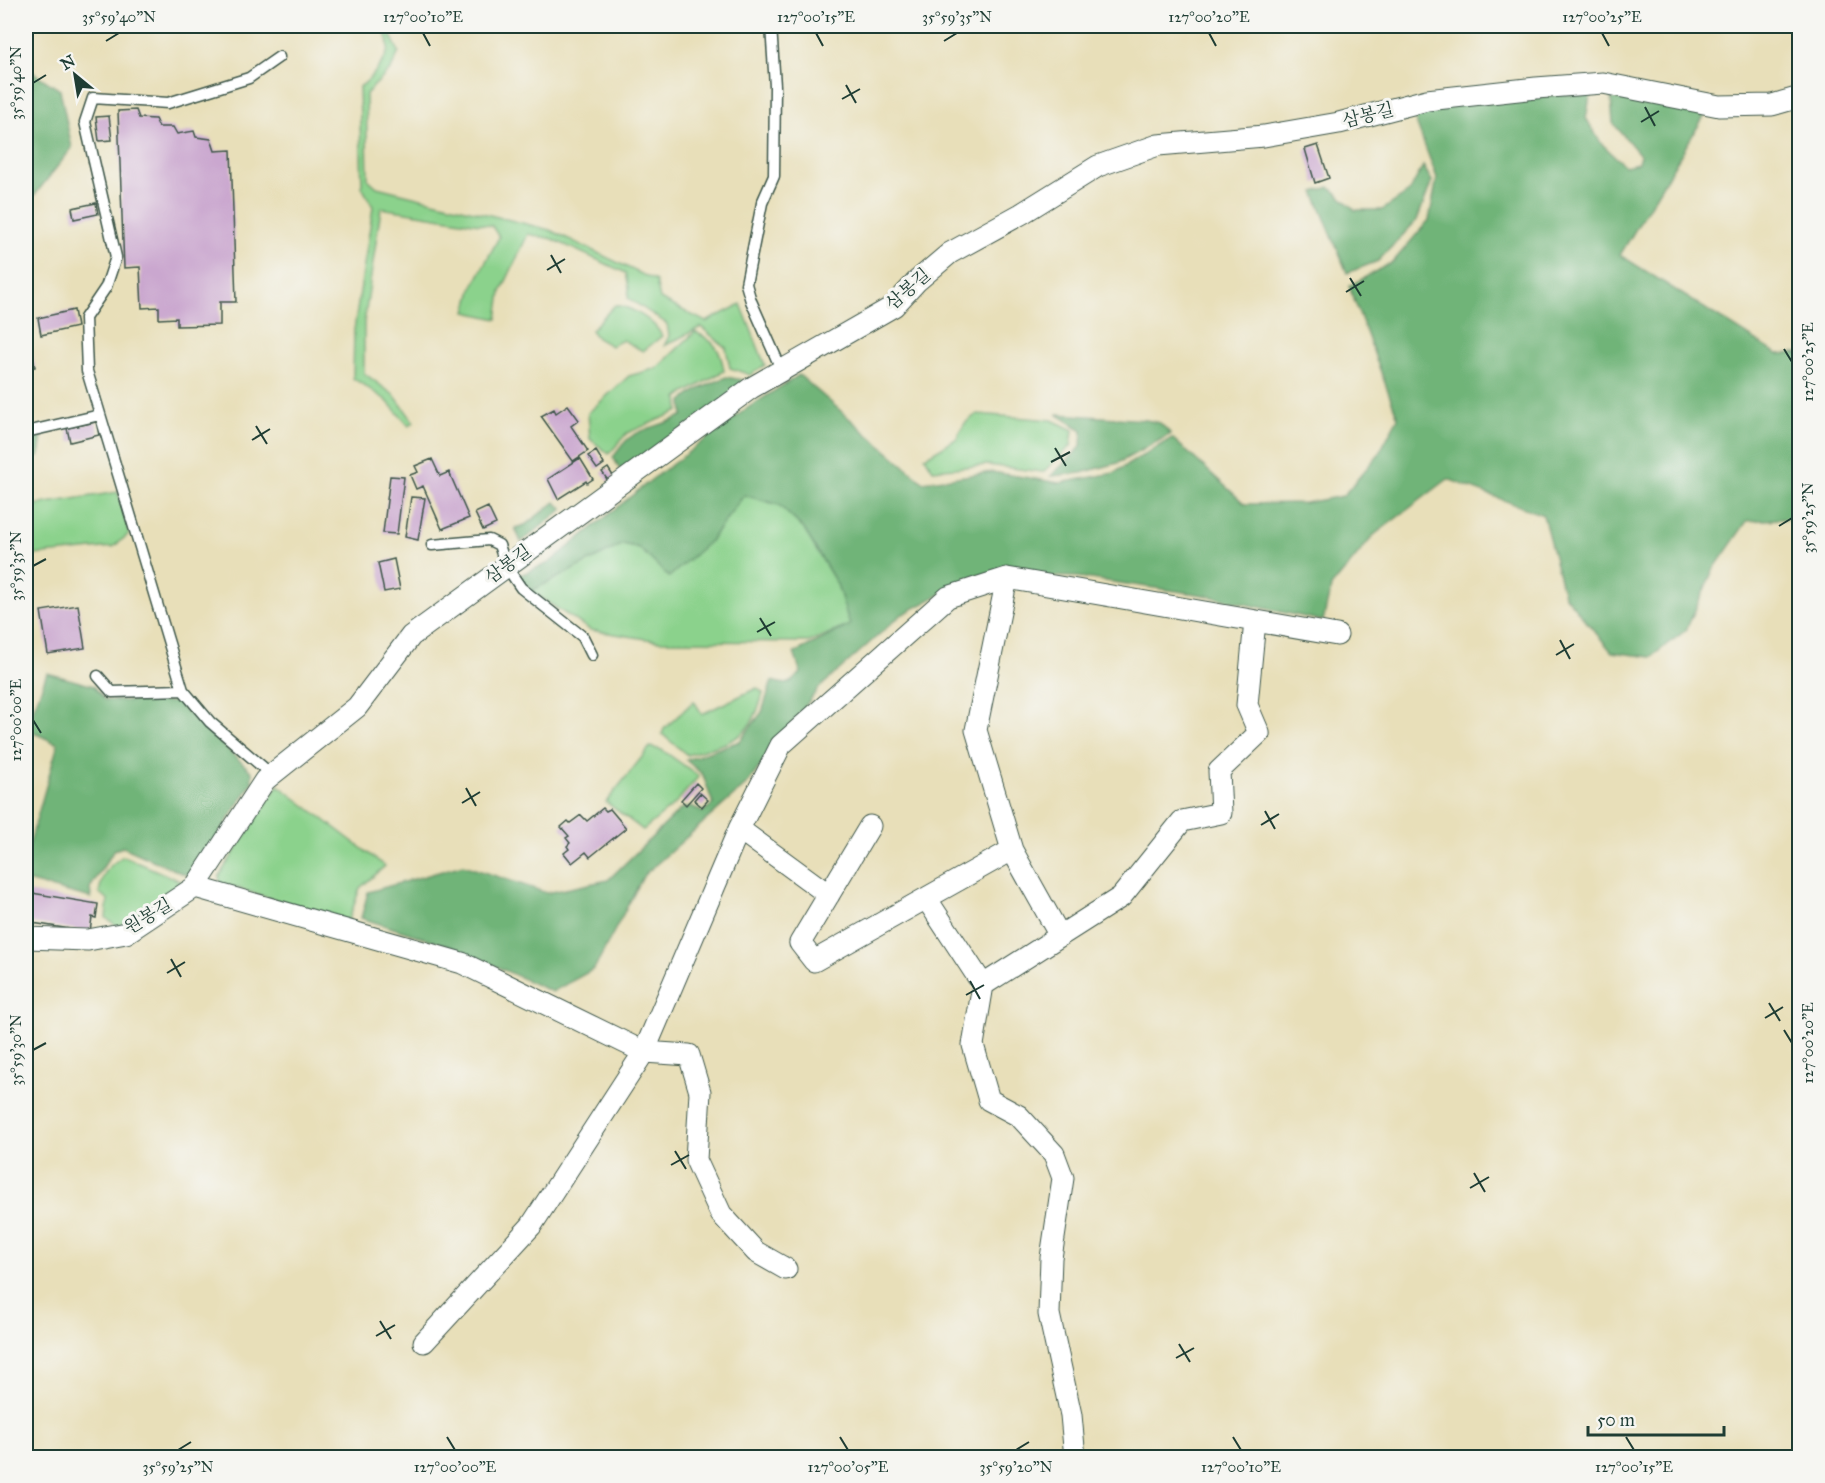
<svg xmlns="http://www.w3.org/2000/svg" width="1825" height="1483" font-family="'IM FELL Great Primer','Noto Serif KR',serif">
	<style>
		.green { fill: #8bd28c; stroke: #558860; stroke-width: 1.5 }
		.forest { fill: #70b478; stroke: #487856; stroke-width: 1.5 }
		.building { fill: #caa7cf }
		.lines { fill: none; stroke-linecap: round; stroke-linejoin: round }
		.service-casing { stroke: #3d5548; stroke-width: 13 }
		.minor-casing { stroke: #3d5548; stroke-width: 23 }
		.service { stroke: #fff; stroke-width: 10 }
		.minor { stroke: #fff; stroke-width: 21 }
		.ticks { fill: none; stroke: #1f3d34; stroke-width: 2 }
		.labels { text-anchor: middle; stroke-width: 6; stroke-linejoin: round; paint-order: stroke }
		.street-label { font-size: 18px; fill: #1f3d34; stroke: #f6f6f2 }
		.neatline { fill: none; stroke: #1f3d34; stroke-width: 2 }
		.ticks-label { font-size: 15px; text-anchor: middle; fill: #1f3d34 }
	</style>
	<rect width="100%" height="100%" fill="#f6f6f2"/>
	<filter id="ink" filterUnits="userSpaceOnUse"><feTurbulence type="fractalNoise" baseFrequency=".0167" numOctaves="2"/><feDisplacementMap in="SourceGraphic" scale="12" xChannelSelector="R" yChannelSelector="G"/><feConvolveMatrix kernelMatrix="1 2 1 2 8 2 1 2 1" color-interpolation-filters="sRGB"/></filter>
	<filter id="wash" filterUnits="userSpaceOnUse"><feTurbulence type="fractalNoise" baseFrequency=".008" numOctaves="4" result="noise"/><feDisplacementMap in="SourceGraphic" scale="24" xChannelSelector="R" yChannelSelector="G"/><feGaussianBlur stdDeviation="1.35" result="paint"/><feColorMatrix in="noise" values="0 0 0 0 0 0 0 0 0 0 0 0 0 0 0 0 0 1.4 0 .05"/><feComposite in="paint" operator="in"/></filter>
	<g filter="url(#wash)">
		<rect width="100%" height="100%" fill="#e8dfb9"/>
		<!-- green -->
		<path class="green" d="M381 26H386L399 52 391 69 366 94 368 179 377 187 550 230 656 281 660 299 706 322 741 304 765 365 750 375 730 368 726 348 701 327 664 346 669 336 667 324 628 298 629 288 626 273 552 239 528 234 501 292 497 319 466 312 473 286 499 237 492 226 381 208 364 324V373L395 396 414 422 409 426 386 400 353 378 354 330 373 207 362 187 359 87C368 83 383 63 387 53 390 45 386 33 381 26Z
			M615 305C632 307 655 321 662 336L643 351 623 340 611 346 597 338 591 330Z
			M695 332C715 341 721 350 724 371L678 397 679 411 627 433 609 454 590 439 588 413 629 376 657 368Z
			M977 414 1052 420 1073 430 1071 446 1043 472 987 465 933 470 925 457 956 439 965 423Z
			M118 492 129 534 113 547 34 555 29 530 34 505Z
			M744 495 779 505 804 529 837 584 850 625 809 642 659 641 590 630 531 591 623 544 639 548 710 541Z
			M757 688 763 693C751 742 729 742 687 755L662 734 664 729 694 701 702 714Z
			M650 747 662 750 699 776 675 804 643 830 606 802Z
			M278 785 385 866 360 888 348 922 220 883 219 876Z
			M123 856 185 883 118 927 106 918 108 899 99 893C103 872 106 868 123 856Z"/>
		<!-- forest -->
		<path class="forest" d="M26 68 60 90 72 148 26 206Z
			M1564 94 1590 96 1586 119 1601 143 1625 166 1638 163 1640 155 1613 123 1611 98 1649 102 1706 113 1620 255 1777 354 1799 353V518L1747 521 1713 570 1686 630 1651 657 1612 652 1564 595 1543 515 1448 479 1374 535 1331 587 1323 621 1204 595 1077 577 977 575 901 615 818 689 747 784 644 875 594 969 552 992 456 948 361 918 368 892 463 865 547 893 608 880 681 809 692 806 702 812 713 804 703 775 686 760 740 741 762 712 772 681C788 686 789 685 801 673L794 653 850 625 837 584 804 529 779 505 744 495 710 541 669 577 639 548 623 544 531 591 517 576 549 563 651 480 749 407 799 375 923 482 992 472 1060 483 1114 473 1172 438 1245 504 1305 503 1343 496 1378 455 1398 418 1349 286 1393 262 1429 220 1437 178 1411 109Z
			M1423 166 1432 181 1417 220 1378 261 1347 273 1314 192 1330 187 1355 210H1382L1409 192Z
			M726 377 743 380 741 387 622 473 613 457C618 451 623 443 629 438 644 426 666 426 683 415L682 401 697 390Z
			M1057 414 1146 420 1160 423 1171 434 1118 463 1081 473 1051 476 1081 447 1082 430Z
			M42 437 39 457 26 458V440Z
			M555 502 563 509 521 542 515 528 525 525Z
			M47 673 94 686 105 700 176 702 252 772V783L191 877 123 847 114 850 90 888 91 898 26 881V856L58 744 26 729Z"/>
		<g id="blocks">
			<!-- building -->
			<path class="building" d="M319 26H338L337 30Z
				M136 110 139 118 155 119 159 127H173L177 134 194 131 196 137 211 139 215 151 231 150 236 302H220V325L177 326V318L159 319V307L142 308 140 267 124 268 118 111Z
				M109 116 112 140 99 141 96 117Z
				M1318 145 1329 178 1315 183 1305 149Z
				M96 203 98 214 74 219 72 208Z
				M26 225 34 232 26 242Z
				M74 310 77 327 41 335 38 318Z
				M26 329 35 367 26 369Z
				M568 405 579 420 571 426 588 451 573 461 541 416 554 409 556 413Z
				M96 422 99 435 70 442 67 428Z
				M596 451 604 464 597 469 588 456Z
				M580 458 593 479 587 483 586 481 558 499 548 479Z
				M432 459 440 476 449 472 469 518 442 529 423 486 416 489 410 475 418 472 415 466Z
				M608 468 615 479 609 482 602 472Z
				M390 476 404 477 397 534 383 533Z
				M411 497 425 498 418 540 405 537Z
				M488 507 496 524 483 530 475 513Z
				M394 559 400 589 384 592 378 563Z
				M78 605 85 648 48 654 41 611Z
				M696 783 701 788 686 805 681 800Z
				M700 793 708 800 702 807 694 800Z
				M603 808 606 811 610 809 626 828 590 857 586 852 572 863 564 853 569 849 567 846 570 843 566 838 569 836 561 827 568 821 570 823 581 815 587 821Z
				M26 892 98 904 96 918 92 917 90 932 26 922Z"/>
		</g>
	</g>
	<g filter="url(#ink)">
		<use href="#blocks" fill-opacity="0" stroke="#3d5548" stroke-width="1.5"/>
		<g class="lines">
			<defs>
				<path id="service" d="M771 26 775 86 774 176 762 203 746 284 751 301 782 371
					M26 432 100 415
					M432 545 489 540 499 545 506 566 521 588 583 637 592 655
					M98 676 112 692 183 690
					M272 775 210 722 183 690 87 371 85 318 106 287 116 257 85 122 93 98 168 103 249 78 279 57"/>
				<path id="minor" d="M1007 578 976 730 1012 850 1060 936
					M870 826 800 943 814 961 1012 850
					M739 829 829 895
					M195 887 462 963 644 1052 689 1055 700 1092 696 1160 721 1214 756 1252 786 1269
					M926 898 983 985
					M26 938 88 940 126 933 195 887 265 780 357 707 411 636 751 388 894 306 917 281 950 253 1021 214 1098 166 1158 145 1264 136 1339 123 1427 100 1536 88 1603 83 1719 106 1772 105 1800 97
					M424 1342 531 1226 644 1052 739 829 781 745 948 597 1007 578 1337 635
					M1075 1458 1071 1415 1049 1314 1051 1258 1063 1178 1054 1154 1019 1116 989 1100 973 1045 983 985 1121 897 1182 821 1221 813 1219 771 1259 733 1247 705 1255 621"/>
			</defs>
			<!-- service casing -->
			<use href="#service" class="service-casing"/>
			<!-- minor casing -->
			<use href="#minor" class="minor-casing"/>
			<!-- service -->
			<use href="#service" class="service"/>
			<!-- minor -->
			<use href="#minor" class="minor"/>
		</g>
	</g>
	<!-- ticks -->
	<path class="ticks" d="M423 33 430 46M816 33 823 46M1209 33 1216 46M1602 33 1609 46M106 41 119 33M944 41 957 33M33 83 46 75M846 85 856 103M842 99 860 89M1645 107 1655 126M1641 122 1659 111M551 255 561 273M547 270 565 259M1350 278 1361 296M1346 292 1364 281M1784 349 1792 362M256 426 267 444M252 440 270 429M1055 448 1066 466M1051 462 1070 452M1779 526 1792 518M33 566 46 559M760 618 771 636M757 632 775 622M1560 640 1570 659M1556 655 1574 644M33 720 41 733M466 788 476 806M462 803 480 792M1265 811 1275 829M1261 825 1279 814M171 959 181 977M167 973 185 962M970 981 980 999M966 995 984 985M1769 1003 1780 1021M1765 1018 1783 1007M1784 1030 1792 1043M33 1050 46 1043M675 1151 686 1169M671 1165 689 1155M1474 1173 1485 1192M1470 1188 1489 1177M380 1321 391 1339M376 1336 395 1325M1179 1344 1190 1362M1176 1358 1194 1348M447 1437 455 1450M840 1437 848 1450M1233 1437 1241 1450M1626 1437 1634 1450M178 1450 191 1442M1016 1450 1029 1442"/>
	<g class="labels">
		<!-- street labels -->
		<g class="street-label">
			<text transform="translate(1368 115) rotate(-14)" y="6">삼봉길</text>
			<text transform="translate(908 289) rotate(-41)" y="6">삼봉길</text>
			<text transform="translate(508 564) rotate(-36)" y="6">삼봉길</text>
			<text transform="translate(148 916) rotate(-31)" y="6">원봉길</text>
		</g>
	</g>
	<!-- margin -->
	<rect width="1825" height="1483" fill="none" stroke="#f6f6f2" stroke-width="66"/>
	<!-- north arrow -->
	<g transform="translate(75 75) rotate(330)" stroke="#f6f6f2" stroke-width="4.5" paint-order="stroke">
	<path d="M0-4.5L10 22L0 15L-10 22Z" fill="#1f3d34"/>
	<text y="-9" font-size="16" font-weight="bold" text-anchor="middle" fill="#1f3d34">N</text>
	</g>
	<!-- scale -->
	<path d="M1588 1426v9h136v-9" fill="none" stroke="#1f3d34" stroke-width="3"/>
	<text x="1597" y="1426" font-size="18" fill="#1f3d34" stroke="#f6f6f2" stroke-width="4.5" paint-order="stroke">50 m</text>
	<rect x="33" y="33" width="1759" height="1417" class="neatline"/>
	<g class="ticks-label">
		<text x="119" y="22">35°59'40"N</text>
		<text x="423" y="22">127°00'10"E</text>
		<text x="816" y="22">127°00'15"E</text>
		<text x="957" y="22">35°59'35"N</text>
		<text x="1209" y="22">127°00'20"E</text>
		<text x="1602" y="22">127°00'25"E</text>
		<text transform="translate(16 83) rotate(-90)" y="5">35°59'40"N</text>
		<text transform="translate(1808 362) rotate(-90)" y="5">127°00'25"E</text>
		<text transform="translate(1808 518) rotate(-90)" y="5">35°59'25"N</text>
		<text transform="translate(16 566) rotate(-90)" y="5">35°59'35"N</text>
		<text transform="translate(16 720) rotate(-90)" y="5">127°00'00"E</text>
		<text transform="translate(1808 1043) rotate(-90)" y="5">127°00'20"E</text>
		<text transform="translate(16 1050) rotate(-90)" y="5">35°59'30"N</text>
		<text x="178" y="1472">35°59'25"N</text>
		<text x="455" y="1472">127°00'00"E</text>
		<text x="848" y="1472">127°00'05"E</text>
		<text x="1016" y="1472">35°59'20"N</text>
		<text x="1241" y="1472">127°00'10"E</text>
		<text x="1634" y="1472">127°00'15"E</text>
	</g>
</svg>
